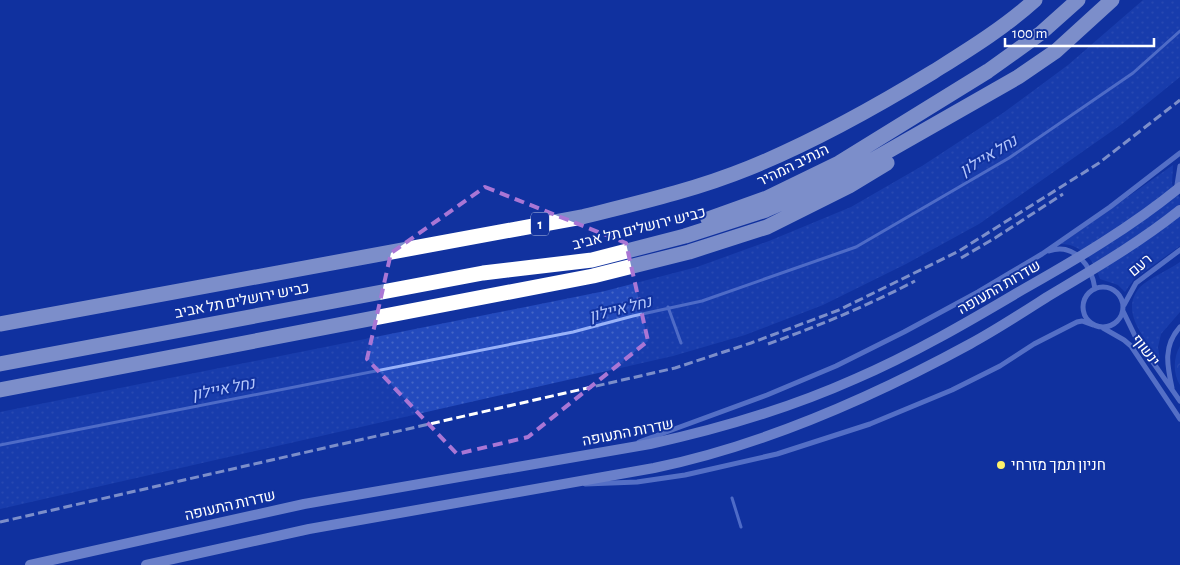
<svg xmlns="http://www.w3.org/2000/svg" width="1180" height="565" font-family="'Alegreya Sans',Heebo,sans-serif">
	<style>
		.grass { fill: url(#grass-dots) }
		.forest { fill: url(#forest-crowns) }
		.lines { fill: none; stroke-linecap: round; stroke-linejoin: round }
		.stream { stroke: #99b2f8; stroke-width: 3 }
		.minor { stroke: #a7bbf5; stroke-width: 5 }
		.secondary { stroke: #d8e1fe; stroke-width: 10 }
		.motorway { stroke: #fff; stroke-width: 15 }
		.rail { stroke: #fff; stroke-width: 3; stroke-dasharray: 9 4; stroke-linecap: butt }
		.marked { fill: none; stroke: #a976d5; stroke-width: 4; stroke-dasharray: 10 6; stroke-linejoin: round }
		.poi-dot { fill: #fff26b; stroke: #11329f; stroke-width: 2 }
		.labels { text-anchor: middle; stroke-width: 4; stroke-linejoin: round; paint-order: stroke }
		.shield { fill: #11329f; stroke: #b8c2e2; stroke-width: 1 }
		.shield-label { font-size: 14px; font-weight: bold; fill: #fff }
		.street-label { font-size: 15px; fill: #fff; stroke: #11329f }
		.poi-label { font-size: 15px; fill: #fff; stroke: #11329f; text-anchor: start }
		.water-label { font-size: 16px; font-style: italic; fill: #b4c6fb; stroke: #11329f }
	</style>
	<defs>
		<pattern id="grass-dots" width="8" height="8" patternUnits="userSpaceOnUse" patternTransform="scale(1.25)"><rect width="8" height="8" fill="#234abd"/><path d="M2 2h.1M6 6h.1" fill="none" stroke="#4465c7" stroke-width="1.8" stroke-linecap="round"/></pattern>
		<pattern id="forest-crowns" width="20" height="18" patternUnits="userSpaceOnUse" patternTransform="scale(1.25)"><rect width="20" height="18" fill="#234abd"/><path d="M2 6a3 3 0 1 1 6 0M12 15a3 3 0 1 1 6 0" fill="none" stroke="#4465c7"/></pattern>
	</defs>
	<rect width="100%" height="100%" fill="#11329f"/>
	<!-- grass -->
	<path class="grass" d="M1143 0H1180V77L1122 124 979 224 906 264 823 305 745 335 673 356 0 509V412L605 291 697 267 769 241 851 207 922 166 1003 113 1068 65Z
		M1173 165 1172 184 1180 198V246L1134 279 1125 292 1118 285 1100 279C1094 260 1081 244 1061 244Z
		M1180 262V312L1161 334 1158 347 1160 360C1147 341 1118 312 1140 287 1149 278 1169 270 1180 262Z"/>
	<!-- forest -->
	<path class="forest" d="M1180 346V385C1173 374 1173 358 1180 346Z"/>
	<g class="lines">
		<!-- stream -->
		<path class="stream" d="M668 307 681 343
			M0 445 573 332 633 316 702 301 856 247 1009 158 1133 73 1180 31
			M732 498 741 527"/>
		<!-- minor -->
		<path class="minor" d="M1179 188 1177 185 1180 166
			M1049 251C1074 242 1092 266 1095 289
			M1083 307a20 20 0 1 1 40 0a20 20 0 1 1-40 0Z
			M1124 305 1136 283 1180 250
			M1123 311 1136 338 1180 401
			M1103 328 1124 340 1131 346 1180 419
			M1172 388C1167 365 1163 346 1180 327
			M639 442 767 395 836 366 904 332 978 292 1042 254 1110 207 1180 153
			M585 484 637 482 685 475 777 454 870 424 952 390 1000 366 1034 344 1077 322 1082 321 1093 325"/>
		<!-- secondary -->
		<path class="secondary" d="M30 565 304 504 650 444C719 429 790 408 855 379 913 354 968 322 1022 290 1077 259 1131 227 1180 187
			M146 565 309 529 654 468C765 445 871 398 970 344 996 330 1022 313 1047 297 1092 270 1139 243 1180 210"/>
		<!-- motorway -->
		<path class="motorway" d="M708 219 767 198 839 163 988 71 1041 33 1078 0
			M0 324 582 217C638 203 695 190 749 168 813 142 874 108 933 72 968 50 1004 28 1035 0
			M0 364 483 273 592 260 685 236 766 210 848 174 1018 77 1056 51 1112 0
			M0 390 593 276 689 252 767 227 849 186 887 163"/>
		<!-- rail -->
		<path class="rail" d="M961 258 995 238 1063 194
			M768 344C818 326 867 306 915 281
			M0 522 675 368 751 343 839 310 959 251 1099 163 1180 100"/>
	</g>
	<!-- marked area -->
	<path d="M0 0H1180V565H0ZM485 187 626 243 648 341 528 437 457 454 367 359 391 253Z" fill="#11329f" fill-opacity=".55" fill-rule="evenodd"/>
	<path class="marked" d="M485 187 626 243 648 341 528 437 457 454 367 359 391 253Z"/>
	<!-- markers -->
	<circle class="poi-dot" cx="1001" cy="465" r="5"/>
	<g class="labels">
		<!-- shield labels -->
		<rect class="shield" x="531" y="212.5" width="18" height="23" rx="4"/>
		<g class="shield-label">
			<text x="540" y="229">1</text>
		</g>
		<!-- street labels -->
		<g class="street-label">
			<text transform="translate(793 165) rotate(-26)" y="5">הנתיב המהיר</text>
			<text transform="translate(639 228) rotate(-14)" y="5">כביש ירושלים תל אביב</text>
			<text transform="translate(1140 265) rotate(-40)" y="5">רעם</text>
			<text transform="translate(999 287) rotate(-30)" y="5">שדרות התעופה</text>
			<text transform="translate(242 300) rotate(-11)" y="5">כביש ירושלים תל אביב</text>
			<text transform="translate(1146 350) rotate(52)" y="5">ינשוף</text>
			<text transform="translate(628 432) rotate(-11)" y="5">שדרות התעופה</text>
			<text transform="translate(230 505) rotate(-13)" y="5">שדרות התעופה</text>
		</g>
		<!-- poi labels -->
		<g class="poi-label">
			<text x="1011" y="470">חניון תמך מזרחי</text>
		</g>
		<!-- water labels -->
		<g class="water-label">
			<text transform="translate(988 155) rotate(-31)" y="6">נחל איילון</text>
			<text transform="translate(620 308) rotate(-14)" y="6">נחל איילון</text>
			<text transform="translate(223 388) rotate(-11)" y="6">נחל איילון</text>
		</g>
	</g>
	<!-- scale -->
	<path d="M1005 38v8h149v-8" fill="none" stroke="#ffffff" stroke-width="2.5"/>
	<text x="1012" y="38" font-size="15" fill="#ffffff" stroke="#11329f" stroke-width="4" paint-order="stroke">100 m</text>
</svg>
